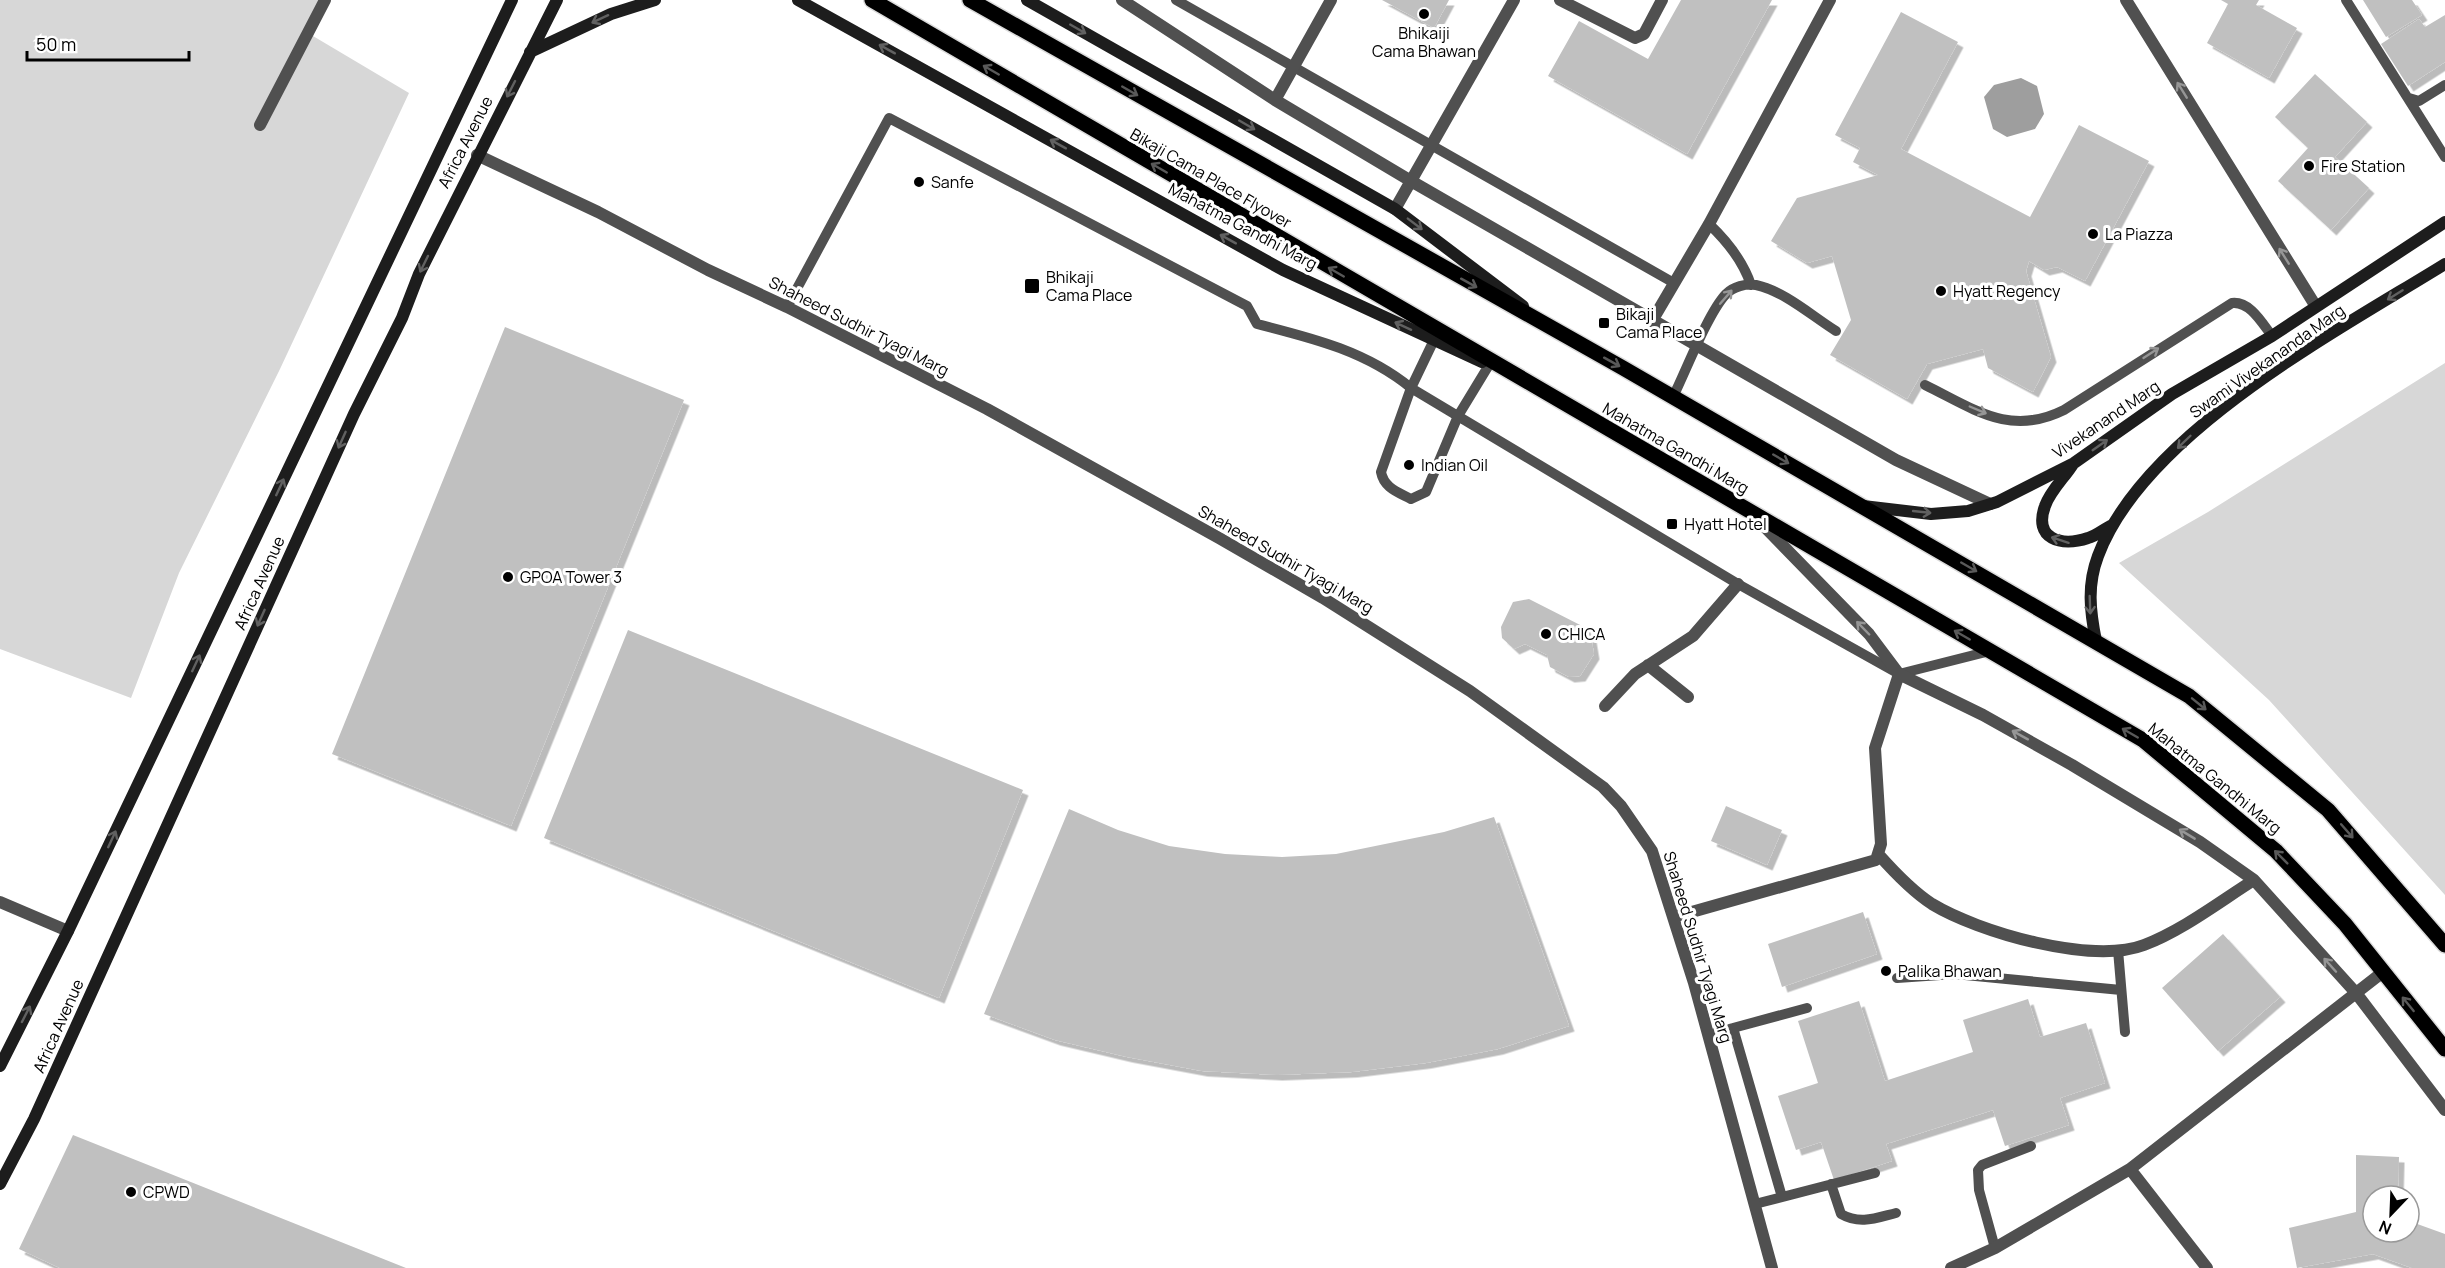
<svg xmlns="http://www.w3.org/2000/svg" width="2445" height="1268" font-family="Manrope,sans-serif">
	<style>
		.green { fill: #d7d7d7 }
		.water { fill: #9e9e9e }
		.building { fill: #c0c0c0; filter: url(#shadow) }
		.lines { fill: none; stroke-linecap: round; stroke-linejoin: round }
		.primary-casing { stroke: #dbdbdb; stroke-width: 18 }
		.lane { stroke: #505050; stroke-width: 10 }
		.street { stroke: #505050; stroke-width: 12 }
		.secondary { stroke: #1d1d1d; stroke-width: 12 }
		.primary { stroke: #000; stroke-width: 15 }
		.oneway { stroke: #616161 }
		.oneway2 { stroke: #595959 }
		.oneway3 { stroke: #969696 }
		.poi-dot { fill: #000; stroke: #fff; stroke-width: 2 }
		.labels { text-anchor: middle; stroke-width: 6; stroke-linejoin: round; paint-order: stroke }
		.poi-label { font-size: 16px; fill: #000; stroke: #fff; text-anchor: start }
		.street-label { font-size: 16px; fill: #000; stroke: #fff }
	</style>
	<defs>
		<filter id="shadow"><feDropShadow dx="5.5" dy="5.5" stdDeviation="0" flood-color="#0004"/></filter>
	</defs>
	<rect width="100%" height="100%" fill="#fff"/>
	<!-- green -->
	<path class="green" d="M0 0H327L313 36 409 93 280 369 179 573 131 698 0 649Z
		M2445 363V895L2269 700 2119 563 2208 512Z"/>
	<!-- water -->
	<path class="water" d="M2021 78 2037 86 2044 114 2035 129 2007 137 1993 129 1984 97 1994 85Z"/>
	<!-- building -->
	<path class="building" d="M1382 0H1449L1434 28Z
		M1681 0H1772L1687 154 1548 76 1579 21 1648 59Z
		M2221 0H2259L2256 5 2297 28 2269 78 2207 43 2228 4Z
		M2363 0H2412L2422 15 2386 37Z
		M1901 12 1958 42 1901 149 2030 217 2079 125 2149 161 2085 281 2057 267 2044 270 2029 261 2026 271 2051 357 2033 392 1988 368 1983 349 1927 364 1907 399 1830 355 1851 320 1832 256 1807 263 1771 241 1797 198 1878 175 1853 162 1860 148 1835 135Z
		M2445 15V62L2408 86 2381 44 2419 19 2425 27Z
		M2315 74 2367 122 2335 157 2369 188 2331 230 2278 181 2308 148 2275 117Z
		M505 327 684 400 511 826 332 754Z
		M1529 599 1590 630 1594 654 1580 676 1569 677 1550 667 1547 655 1525 644 1514 649 1502 638 1501 627 1513 602Z
		M628 630 1023 790 939 998 544 838Z
		M1726 806 1782 830 1767 865 1711 841Z
		M1069 809 1118 830 1169 846 1225 854 1282 857 1336 854 1444 832 1494 817 1569 1026 1498 1049 1426 1063 1352 1072 1277 1075 1202 1071 1127 1057 1055 1040 984 1014Z
		M1863 912 1877 954 1782 987 1768 944Z
		M2223 934 2280 997 2218 1051 2162 988Z
		M2028 999 2040 1037 2086 1023 2105 1083 2060 1098 2069 1125 2005 1146 1993 1110 1886 1144 1892 1161 1834 1180 1821 1142 1796 1150 1778 1096 1818 1083 1798 1021 1859 1001 1885 1081 1973 1052 1963 1020Z
		M73 1135 406 1268H60L19 1249Z
		M2356 1155 2399 1157 2398 1196H2373V1232H2409V1221L2445 1234V1268H2412L2373 1254 2297 1268 2289 1228 2356 1212Z"/>
	<g class="lines">
		<defs>
			<path id="primary" d="M872 0 2143 740 2276 851 2345 924 2445 1049
				M970 0 1623 368 2189 696 2328 810 2445 945"/>
		</defs>
		<!-- primary casing -->
		<use href="#primary" class="primary-casing"/>
		<!-- lane -->
		<path class="lane" d="M1176 0 1674 283
			M2346 0 2445 157
			M2409 98 2419 101 2445 85
			M1709 224C1728 242 1743 261 1751 285
			M787 307 889 118 1247 306 1257 324C1312 338 1366 351 1411 388L1381 472C1384 488 1398 492 1411 499L1426 492 1458 416 1489 365
			M1434 340 1411 388 1738 584 1899 674 1990 651
			M1925 385C1974 409 2010 437 2064 410L2232 303C2250 301 2262 323 2272 336
			M1673 397C1686 371 1708 313 1726 294 1733 287 1746 283 1756 285 1784 291 1812 316 1836 331
			M2118 950 2125 1032
			M1897 978 1955 974 2121 990
			M1708 1035 1733 1028
			M1831 1184 1841 1214C1860 1225 1876 1218 1896 1213
			M1782 1197 1733 1028 1807 1008
			M1755 1204 1875 1173
			M1995 1248 1979 1190 1978 1170 1982 1165 2031 1146"/>
		<!-- street -->
		<path class="street" d="M1122 0 1275 100 1411 181 1896 460 1990 504
			M1560 0 1635 38 1644 34 1662 0
			M2126 0 2315 305
			M1275 100 1331 0
			M260 125 325 0
			M477 155 598 212 708 270 787 307 987 409 1219 538 1323 598 1470 691 1603 787 1621 806 1652 851 1694 983 1772 1268
			M1395 209 1514 0
			M1652 321 1709 224 1830 0
			M1758 520 1869 634 1899 674 1983 715 2072 765 2200 842 2254 880 2356 993 2445 1110
			M1648 665 1688 697
			M1605 706 1635 674 1693 636 1738 584
			M1879 855C1895 873 1912 891 1932 904 1978 932 2092 965 2144 945 2183 930 2219 902 2254 880
			M0 902 68 931
			M1674 917 1876 860 1881 844 1875 748 1899 674
			M2130 1169 2207 1268
			M1951 1268 1995 1248 2130 1169 2383 972"/>
		<!-- secondary -->
		<path class="secondary" d="M798 0 1283 270 1482 362
			M1027 0 1395 209 1523 306
			M530 52 611 14 655 0
			M2073 464C2065 477 2050 491 2045 506 2033 539 2061 547 2088 538 2096 536 2104 529 2112 525
			M1863 506 1931 514 1968 511 1997 502 2074 463 2172 394 2272 336 2445 222
			M2096 641C2090 611 2087 585 2098 556 2144 433 2337 331 2445 264
			M0 1066 68 931 512 0
			M0 1184 34 1119 354 414 402 318 419 274 557 0"/>
		<!-- primary -->
		<use href="#primary" class="primary"/>
	</g>
	<!-- one-way arrows -->
	<defs><path id="oneway-shaft" d="M-6 0H5M1.5-3L5.5 0L1.5 3" fill="none" stroke-width="1.6" stroke-linecap="round" stroke-linejoin="round" transform="scale(1.5)"/></defs>
	<g class="oneway">
		<use href="#oneway-shaft" transform="translate(600 19) rotate(155)"/>
		<use href="#oneway-shaft" transform="translate(1078 29) rotate(30)"/>
		<use href="#oneway-shaft" transform="translate(887 49) rotate(-151)"/>
		<use href="#oneway-shaft" transform="translate(511 89) rotate(117)"/>
		<use href="#oneway-shaft" transform="translate(1247 125) rotate(30)"/>
		<use href="#oneway-shaft" transform="translate(1058 144) rotate(-151)"/>
		<use href="#oneway-shaft" transform="translate(1415 224) rotate(37)"/>
		<use href="#oneway-shaft" transform="translate(1228 239) rotate(-151)"/>
		<use href="#oneway-shaft" transform="translate(424 264) rotate(116)"/>
		<use href="#oneway-shaft" transform="translate(2395 295) rotate(148)"/>
		<use href="#oneway-shaft" transform="translate(1403 326) rotate(-155)"/>
		<use href="#oneway-shaft" transform="translate(342 440) rotate(114)"/>
		<use href="#oneway-shaft" transform="translate(2184 442) rotate(136)"/>
		<use href="#oneway-shaft" transform="translate(2100 445) rotate(-35)"/>
		<use href="#oneway-shaft" transform="translate(280 487) rotate(-65)"/>
		<use href="#oneway-shaft" transform="translate(1922 512) rotate(6)"/>
		<use href="#oneway-shaft" transform="translate(2060 540) rotate(-162)"/>
		<use href="#oneway-shaft" transform="translate(2090 605) rotate(88)"/>
		<use href="#oneway-shaft" transform="translate(261 618) rotate(114)"/>
		<use href="#oneway-shaft" transform="translate(196 663) rotate(-65)"/>
		<use href="#oneway-shaft" transform="translate(112 839) rotate(-65)"/>
		<use href="#oneway-shaft" transform="translate(26 1014) rotate(-63)"/>
	</g>
	<g class="oneway2">
		<use href="#oneway-shaft" transform="translate(991 70) rotate(-150)"/>
		<use href="#oneway-shaft" transform="translate(1130 91) rotate(30)"/>
		<use href="#oneway-shaft" transform="translate(1159 168) rotate(-150)"/>
		<use href="#oneway-shaft" transform="translate(1336 272) rotate(-150)"/>
		<use href="#oneway-shaft" transform="translate(1469 283) rotate(29)"/>
		<use href="#oneway-shaft" transform="translate(1612 362) rotate(29)"/>
		<use href="#oneway-shaft" transform="translate(1781 459) rotate(30)"/>
		<use href="#oneway-shaft" transform="translate(1969 567) rotate(30)"/>
		<use href="#oneway-shaft" transform="translate(1962 635) rotate(-150)"/>
		<use href="#oneway-shaft" transform="translate(2199 704) rotate(39)"/>
		<use href="#oneway-shaft" transform="translate(2130 733) rotate(-150)"/>
		<use href="#oneway-shaft" transform="translate(2347 831) rotate(49)"/>
		<use href="#oneway-shaft" transform="translate(2281 857) rotate(-135)"/>
		<use href="#oneway-shaft" transform="translate(2408 1004) rotate(-129)"/>
	</g>
	<g class="oneway3">
		<use href="#oneway-shaft" transform="translate(2182 90) rotate(-122)"/>
		<use href="#oneway-shaft" transform="translate(2284 256) rotate(-122)"/>
		<use href="#oneway-shaft" transform="translate(1726 297) rotate(-49)"/>
		<use href="#oneway-shaft" transform="translate(2151 353) rotate(-33)"/>
		<use href="#oneway-shaft" transform="translate(1978 410) rotate(23)"/>
		<use href="#oneway-shaft" transform="translate(1863 628) rotate(-134)"/>
		<use href="#oneway-shaft" transform="translate(2020 735) rotate(-151)"/>
		<use href="#oneway-shaft" transform="translate(2187 834) rotate(-149)"/>
		<use href="#oneway-shaft" transform="translate(2330 965) rotate(-132)"/>
	</g>
	<!-- markers -->
	<g class="poi-dot">
		<circle cx="1424" cy="14" r="6"/>
		<circle cx="2309" cy="166" r="6"/>
		<circle cx="919" cy="182" r="6"/>
		<circle cx="2093" cy="234" r="6"/>
		<rect x="1024" y="278" width="16" height="16" rx="3"/>
		<circle cx="1941" cy="291" r="6"/>
		<rect x="1598" y="317" width="12" height="12" rx="3"/>
		<circle cx="1409" cy="465" r="6"/>
		<rect x="1666" y="518" width="12" height="12" rx="3"/>
		<circle cx="508" cy="577" r="6"/>
		<circle cx="1546" cy="634" r="6"/>
		<circle cx="1886" cy="971" r="6"/>
		<circle cx="131" cy="1192" r="6"/>
	</g>
	<g class="labels">
		<!-- poi labels -->
		<g class="poi-label">
			<text x="1424" y="39" text-anchor="middle">Bhikaiji<tspan x="1424" dy="18">Cama Bhawan</tspan></text>
			<text x="2321" y="172">Fire Station</text>
			<text x="931" y="188">Sanfe</text>
			<text x="2105" y="240">La Piazza</text>
			<text x="1046" y="283">Bhikaji<tspan x="1046" dy="18">Cama Place</tspan></text>
			<text x="1953" y="297">Hyatt Regency</text>
			<text x="1616" y="320">Bikaji<tspan x="1616" dy="18">Cama Place</tspan></text>
			<text x="1421" y="471">Indian Oil</text>
			<text x="1684" y="530">Hyatt Hotel</text>
			<text x="520" y="583">GPOA Tower 3</text>
			<text x="1558" y="640">CHICA</text>
			<text x="1898" y="977">Palika Bhawan</text>
			<text x="143" y="1198">CPWD</text>
		</g>
		<!-- street labels -->
		<g class="street-label">
			<text transform="translate(465 142) rotate(-63)" y="6">Africa Avenue</text>
			<text transform="translate(1211 178) rotate(30)" y="6">Bikaji Cama Place Flyover</text>
			<text transform="translate(1243 226) rotate(28)" y="6">Mahatma Gandhi Marg</text>
			<text transform="translate(859 326) rotate(27)" y="6">Shaheed Sudhir Tyagi Marg</text>
			<text transform="translate(2267 361) rotate(-35)" y="6">Swami Vivekananda Marg</text>
			<text transform="translate(2106 419) rotate(-34)" y="6">Vivekanand Marg</text>
			<text transform="translate(1676 448) rotate(30)" y="6">Mahatma Gandhi Marg</text>
			<text transform="translate(1286 559) rotate(30)" y="6">Shaheed Sudhir Tyagi Marg</text>
			<text transform="translate(259 583) rotate(-66)" y="6">Africa Avenue</text>
			<text transform="translate(2215 778) rotate(39)" y="6">Mahatma Gandhi Marg</text>
			<text transform="translate(1698 947) rotate(73)" y="6">Shaheed Sudhir Tyagi Marg</text>
			<text transform="translate(58 1026) rotate(-66)" y="6">Africa Avenue</text>
		</g>
	</g>
	<!-- north arrow -->
	<g transform="translate(2391 1214) rotate(203)"><circle r="28" fill="#ffffff" stroke="#999999" stroke-width="1.5"/>
	<path d="M0-4.5L10 22L0 15L-10 22Z" fill="#000000"/>
	<text y="-9" font-size="16" font-weight="bold" text-anchor="middle" fill="#000000">N</text>
	</g>
	<!-- scale -->
	<path d="M27 51v9h162v-9" fill="none" stroke="#000000" stroke-width="3"/>
	<text x="36" y="51" font-size="18" fill="#000000" stroke="#ffffff" stroke-width="4.5" paint-order="stroke">50 m</text>
</svg>
